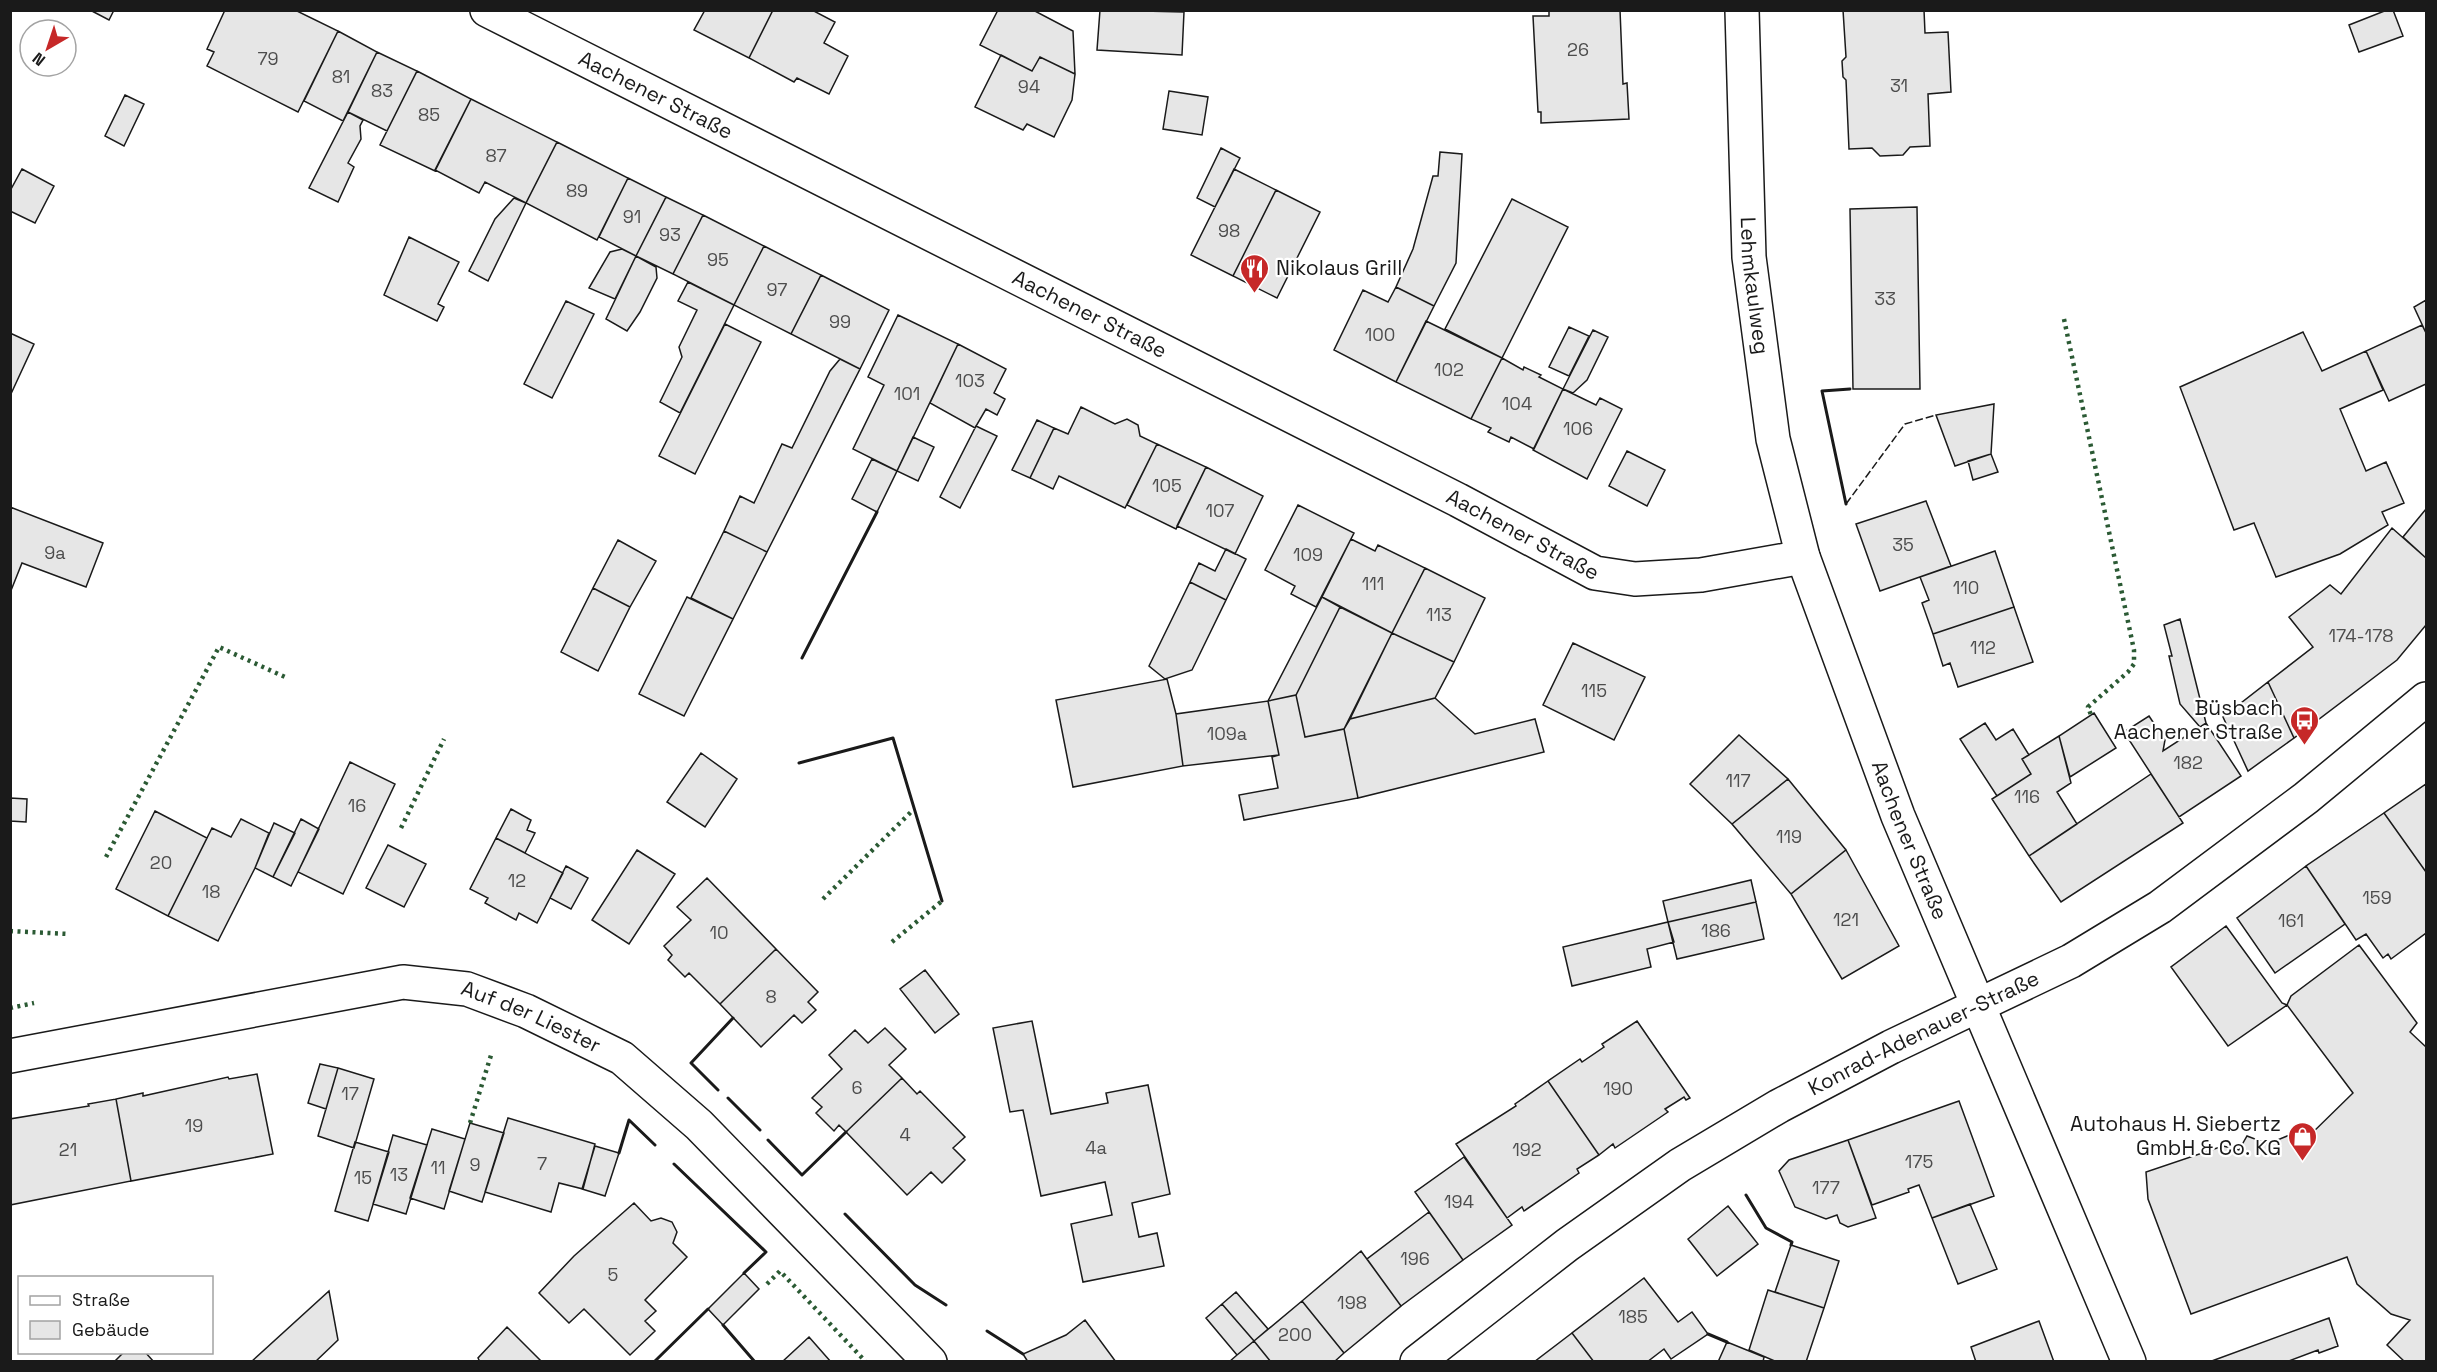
<svg xmlns="http://www.w3.org/2000/svg" width="2437" height="1372" font-family="'Space Grotesk',sans-serif">
	<style>
		.building { fill: #e6e6e6; stroke: #1a1a1a; stroke-width: 1.5 }
		.lines { fill: none; stroke-linecap: round; stroke-linejoin: round }
		.minor-casing { stroke: #1a1a1a; stroke-width: 36 }
		.major-casing { stroke: #1a1a1a; stroke-width: 36 }
		.minor { stroke: #fff; stroke-width: 33 }
		.major { stroke: #fff; stroke-width: 33 }
		.hedge { stroke: #2b5a34; stroke-width: 4.5; stroke-dasharray: 3 4.5; stroke-linecap: butt }
		.fence { stroke: #1a1a1a; stroke-width: 1.5; stroke-dasharray: 8 3; stroke-linecap: butt }
		.wall { stroke: #1a1a1a; stroke-width: 3 }
		.labels { text-anchor: middle; stroke-width: 4.5; stroke-linejoin: round; paint-order: stroke }
		.number-label { font-size: 18px; fill: #4d4d4d }
		.street-label { font-size: 21px; fill: #1a1a1a; stroke: #fff }
		.poi-label { font-size: 21px; fill: #1a1a1a; stroke: #fff; text-anchor: end }
	</style>
	<rect width="100%" height="100%" fill="#fff"/>
	<!-- building -->
	<path class="building" d="M90 10H114L109 20Z
		M225 10H295L338 31 298 112 207 66 214 52 207 49Z
		M705 10H773L749 58 694 30Z
		M773 10H812L835 22 824 43 848 56 829 94 797 78 794 82 749 58Z
		M998 10H1033L1073 31 1075 74 1040 57 1032 71 980 45Z
		M1100 10 1184 12 1182 55 1097 50Z
		M1549 10H1620L1623 84 1627 83 1629 119 1541 123V112H1538L1533 16H1549Z
		M1843 10H1924L1925 33 1948 32 1951 92 1928 94 1930 146 1910 147 1903 155 1880 156 1872 148 1849 149 1846 80 1843 77 1842 61 1846 57Z
		M2387 10H2393L2403 36 2359 52 2349 25Z
		M338 31 377 52 343 121 304 101Z
		M377 52 417 71 387 131 348 112Z
		M1001 55 1032 71 1040 57 1075 74 1072 100 1054 137 1027 124 1023 130 975 107Z
		M417 71 471 99 435 171 380 145Z
		M1169 91 1208 97 1202 135 1163 129Z
		M125 95 144 104 124 146 105 136Z
		M471 99 557 142 526 203 485 182 479 193 435 170Z
		M348 112 363 120 360 126 361 139 348 163 354 167 338 202 309 188Z
		M557 142 628 178 597 240 526 203Z
		M1221 148 1240 158 1215 207 1197 198Z
		M1440 152 1462 154 1456 263 1434 306 1396 287 1413 249 1433 176H1438Z
		M22 169 54 186 35 223 10 211V191Z
		M1234 169 1276 190 1233 276 1191 255Z
		M628 178 666 197 636 256 599 237Z
		M1276 190 1320 212 1277 298 1233 276Z
		M666 197 703 215 673 274 636 256Z
		M514 198 526 203 488 281 469 271 495 219Z
		M1512 199 1568 227 1502 358 1445 329Z
		M1917 207 1920 389H1853L1850 209Z
		M703 215 764 246 734 305 673 274Z
		M409 237 459 262 438 304 444 307 437 321 384 295Z
		M764 246 821 275 791 334 734 305Z
		M622 249 636 256 615 299 589 288 610 252Z
		M636 256 656 267 657 278 640 312 627 331 606 319Z
		M821 275 889 310 860 369 791 334Z
		M688 282 734 305 680 413 660 402 682 357 679 347 697 310 678 301Z
		M1396 287 1434 306 1396 382 1334 350 1363 290 1388 302Z
		M2426 300V333L2414 307Z
		M566 301 594 314 552 398 524 384Z
		M898 315 958 344 897 471 853 449 884 385 868 377Z
		M1426 321 1502 358 1471 419 1396 382Z
		M725 324 761 342 695 474 659 456Z
		M2422 325 2426 333V384L2389 401 2366 351Z
		M1569 327 1589 336 1569 376 1549 367Z
		M1593 330 1608 337 1587 380 1573 393 1563 389Z
		M2303 332 2322 371 2366 351 2383 390 2340 409 2366 471 2386 462 2404 503 2382 512 2388 525 2340 554 2276 577 2254 523 2234 530 2180 387Z
		M10 333 34 344 10 396Z
		M958 344 1006 369 994 393 1005 399 997 415 986 409 975 428 930 403Z
		M1502 358 1523 370 1524 367 1541 375 1539 377 1563 389 1534 449 1511 437 1509 442 1488 432 1491 428 1471 419Z
		M840 359 860 369 767 552 724 531 740 496 754 503 782 444 792 448 830 371Z
		M1563 389 1596 405 1600 398 1622 409 1587 479 1533 450Z
		M1994 404 1991 454 1955 466 1936 415Z
		M1081 407 1115 424 1127 419 1138 425 1140 436 1157 444 1125 508 1059 476 1053 489 1030 478 1054 428 1068 434Z
		M1037 420 1054 428 1030 478 1012 470Z
		M976 426 997 436 960 508 940 497Z
		M913 437 934 447 918 481 897 471Z
		M1157 444 1206 467 1176 529 1127 505Z
		M1627 451 1665 470 1647 506 1609 486Z
		M1991 454 1998 472 1973 480 1968 461Z
		M872 459 897 471 877 512 852 499Z
		M1206 467 1263 496 1235 554 1177 526Z
		M1926 501 1951 566 1880 591 1856 524Z
		M1298 505 1354 533 1316 607 1291 594 1295 586 1265 570Z
		M10 507 103 543 86 587 22 563 10 593Z
		M2426 509V558L2403 537Z
		M2392 528 2426 558V625L2397 660 2294 738 2268 682 2313 647 2289 617 2330 585 2341 594Z
		M724 531 767 552 733 619 691 598Z
		M1351 539 1375 551 1378 545 1425 568 1392 633 1322 597Z
		M618 540 656 561 630 607 593 588Z
		M1226 549 1246 559 1226 600 1190 582 1199 563 1215 571Z
		M1995 551 2014 607 1933 634 1922 603 1929 600 1920 577Z
		M1425 568 1485 598 1454 662 1392 633Z
		M1190 582 1226 600 1192 670 1165 679 1149 666Z
		M593 588 630 607 598 671 561 652Z
		M687 597 733 619 684 716 639 694Z
		M1322 597 1340 607 1296 695 1268 701Z
		M1340 607 1392 633 1344 729 1305 737 1296 695Z
		M2014 607 2033 662 1958 687 1950 663 1943 666 1933 634Z
		M2180 619 2206 723 2200 727 2180 704 2169 656H2172L2164 625Z
		M1392 633 1454 662 1435 698 1350 719Z
		M1573 643 1645 677 1614 740 1543 705Z
		M1167 679 1176 714 1183 766 1073 787 1056 700Z
		M2268 682 2294 738 2248 771 2223 717Z
		M1296 695 1305 737 1344 729 1358 798 1244 820 1239 795 1278 788 1272 757 1279 755 1268 701Z
		M1435 698 1475 734 1535 719 1544 752 1358 798 1344 729 1350 719Z
		M1268 701 1279 755 1183 766 1176 714Z
		M2094 713 2116 748 2070 777 2059 736Z
		M2149 716 2165 740 2163 751 2206 723 2241 776 2179 817 2124 732Z
		M1985 723 1996 740 2013 729 2029 755 2022 759 2031 774 1997 796 1960 739Z
		M1739 735 1788 779 1732 824 1690 784Z
		M2059 736 2071 783 2057 792 2077 824 2029 856 1992 799 2031 774 2022 759Z
		M701 753 737 779 705 827 667 802Z
		M350 762 395 784 343 894 298 872Z
		M2151 774 2183 823 2061 902 2029 856Z
		M1788 779 1846 850 1791 894 1732 824Z
		M2426 784V872L2384 813Z
		M10 798 27 799 26 822 10 821Z
		M511 809 531 820 527 830 535 833 525 853 496 838Z
		M155 811 207 838 168 916 116 889Z
		M2384 813 2426 872V933L2391 959 2388 954 2383 958 2366 934 2356 940 2306 866Z
		M241 819 269 833 255 868 218 941 168 916 212 828 231 837Z
		M301 819 319 829 291 886 273 877Z
		M274 823 295 833 273 877 255 868Z
		M496 838 563 873 537 923 519 913 516 920 485 903 488 898 470 889Z
		M388 845 426 864 404 907 366 888Z
		M637 850 675 874 629 944 592 920Z
		M1846 850 1899 946 1842 979 1791 894Z
		M566 866 588 878 571 909 550 898Z
		M2306 866 2345 924 2275 973 2237 918Z
		M707 878 776 949 720 1004 689 973 685 977 668 960 672 955 664 946 691 920 677 907Z
		M1751 880 1756 902 1668 922 1663 901Z
		M1756 902 1764 939 1677 959 1668 922Z
		M1668 922 1674 942 1647 949 1651 967 1572 986 1563 947Z
		M2226 926 2282 1003 2287 1005 2228 1046 2171 967Z
		M2359 945 2417 1023 2410 1032 2426 1047V1362H2405L2387 1345 2410 1320 2391 1314 2357 1284 2347 1257 2191 1314 2148 1199 2146 1172 2223 1146 2239 1150 2247 1136 2268 1144 2292 1134 2306 1139 2353 1093 2287 1005 2291 996Z
		M776 949 818 992 808 1002 816 1010 802 1023 794 1015 761 1047 720 1004Z
		M925 970 959 1014 935 1033 900 989Z
		M1032 1021 1051 1114 1108 1103 1106 1093 1148 1085 1170 1194 1132 1203 1139 1237 1157 1233 1164 1266 1083 1282 1071 1224 1112 1215 1105 1182 1041 1196 1023 1110 1010 1112 993 1028Z
		M1637 1021 1690 1098 1686 1100 1684 1097 1665 1109 1668 1112 1615 1148 1613 1144 1599 1155 1548 1081 1580 1059 1582 1062 1604 1047 1602 1044Z
		M885 1028 906 1049 889 1065 902 1078 846 1132 839 1125 834 1131 816 1113 822 1107 812 1098 842 1069 829 1055 855 1030 868 1043Z
		M320 1064 338 1068 326 1109 308 1103Z
		M338 1068 374 1079 354 1148 318 1136Z
		M257 1074 273 1154 131 1181 116 1099 143 1093V1096L228 1077 229 1079Z
		M902 1078 917 1094 920 1091 965 1137 953 1148 965 1160 942 1183 931 1172 907 1195 846 1132Z
		M1548 1081 1599 1155 1577 1169 1579 1173 1524 1211 1522 1207 1507 1218 1456 1144 1516 1106 1515 1104Z
		M116 1099 131 1181 10 1205V1119L89 1106 88 1104Z
		M1959 1101 1994 1196 1932 1218 1919 1185 1908 1189 1909 1192 1872 1205 1848 1140Z
		M508 1118 595 1144 583 1189 559 1183 551 1212 485 1192Z
		M470 1123 504 1133 482 1202 449 1191Z
		M432 1129 465 1139 444 1209 410 1198Z
		M393 1135 427 1145 406 1214 373 1204Z
		M1848 1140 1876 1218 1848 1227 1840 1223 1837 1215 1826 1219 1795 1207 1779 1171 1789 1160Z
		M355 1142 389 1152 368 1221 335 1211Z
		M595 1146 619 1153 605 1196 582 1189Z
		M1464 1157 1512 1225 1463 1260 1415 1192Z
		M634 1203 651 1221 661 1218 672 1222 677 1232 673 1243 687 1257 645 1300 656 1311 645 1321 655 1331 630 1355 584 1309 569 1323 539 1293 574 1256Z
		M1970 1204 1997 1269 1958 1284 1932 1218Z
		M1728 1206 1758 1244 1717 1276 1688 1239Z
		M1429 1212 1463 1260 1401 1306 1367 1259Z
		M1791 1245 1839 1261 1824 1308 1775 1292Z
		M1361 1251 1401 1306 1344 1353 1302 1301Z
		M744 1273 759 1289 723 1325 708 1309Z
		M1644 1278 1678 1322 1692 1312 1708 1334 1671 1359 1664 1349 1647 1362H1594L1572 1333Z
		M1768 1290 1824 1308 1806 1362H1777L1749 1350Z
		M329 1291 338 1340 315 1362H251Z
		M1236 1292 1268 1329 1254 1341 1222 1304Z
		M1302 1301 1344 1353 1334 1362H1271L1254 1341Z
		M1222 1304 1254 1341 1237 1355 1206 1318Z
		M2329 1318 2338 1346 2319 1353 2318 1350 2286 1362H2209Z
		M1085 1320 1116 1362H1028L1023 1354 1066 1335Z
		M2039 1321 2054 1362H1976L1971 1347Z
		M507 1327 542 1362H480L478 1358Z
		M1572 1333 1594 1362H1534Z
		M809 1337 831 1362H782Z
		M1254 1341 1271 1362H1229L1237 1355Z
		M1727 1342 1764 1357 1763 1362H1718Z
		M124 1352H145L154 1362H114Z"/>
	<g class="lines">
		<defs>
			<g id="minor">
				<path id="s1" d="M487 10 1458 500 1595 573 1635 579 1701 575 1803 557"/>
				<path id="s2" d="M10 1056 403 982 467 989 526 1011 622 1058 699 1125 930 1362"/>
				<path id="s3" d="M1417 1362 1567 1245 1680 1165 1779 1106 1891 1047 2071 961 2160 907 2306 798 2426 699"/>
			</g>
			<g id="major">
				<path id="s4" d="M1742 10 1749 257 1773 439 1803 557 1898 816 2129 1362"/>
			</g>
		</defs>
		<!-- minor casing -->
		<use href="#minor" class="minor-casing"/>
		<!-- major casing -->
		<use href="#major" class="major-casing"/>
		<!-- minor -->
		<use href="#minor" class="minor"/>
		<!-- major -->
		<use href="#major" class="major"/>
		<!-- hedge -->
		<path class="hedge" d="M2064 319 2134 650V664L2128 672 2088 707 2091 715
			M401 828 444 739
			M106 857 219 647 285 677
			M823 899 913 810
			M10 931 69 934
			M892 942 942 901
			M10 1008 34 1003
			M470 1123 492 1052
			M767 1284 780 1271 866 1362"/>
		<!-- fence -->
		<path class="fence" d="M1846 504 1905 424 1936 415"/>
		<!-- wall -->
		<path class="wall" d="M1846 504 1822 391 1850 389
			M802 658 877 512
			M799 763 893 738 942 901
			M718 1090 691 1063 733 1018
			M728 1098 760 1130
			M768 1140 802 1175 846 1132
			M619 1153 629 1120 655 1145
			M674 1164 766 1252 744 1273
			M1746 1195 1766 1228 1792 1242 1791 1245
			M845 1214 915 1285 946 1305
			M723 1325 755 1362
			M987 1331 1023 1354
			M1708 1334 1727 1342
			M654 1362 708 1309"/>
	</g>
	<!-- icons -->
	<defs>
		<symbol id="restaurant-pin" viewBox="-11 -11 22 30"><path d="M0 17L-7.5 6A9.5 9.5 0 1 1 7.5 6Z" fill="#c62828" stroke="#fff"/><path d="M-5-6h1v4h1v-4h1v4h1v-4h1v5L-1.5 .5V6h-2V.5L-5-1ZM5-6V6H3V1.5H1.5Q1.5-4 5-6Z" fill="#fff"/></symbol>
		<symbol id="bus-pin" viewBox="-11 -11 22 30"><path d="M0 17L-7.5 6A9.5 9.5 0 1 1 7.5 6Z" fill="#c62828" stroke="#fff"/><path d="M-5-6H5V4H4V6H2V4H-2V6H-4V4H-5ZM-3.5-4V0h7V-4ZM-3.5 1.2v1.5H-2V1.2ZM2 1.2v1.5H3.5V1.2Z" fill="#fff"/></symbol>
		<symbol id="shop-pin" viewBox="-11 -11 22 30"><path d="M0 17L-7.5 6A9.5 9.5 0 1 1 7.5 6Z" fill="#c62828" stroke="#fff"/><path d="M-5-2.5h2.3a2.7 3.5 0 0 1 5.4 0H5L5.5 6h-11ZM-1.5-2.5h3a1.5 2.3 0 0 0-3 0Z" fill="#fff"/></symbol>
	</defs>
	<g fill-rule="evenodd">
		<use href="#restaurant-pin" x="1238" y="252" width="33" height="45"/>
		<use href="#bus-pin" x="2288" y="704" width="33" height="45"/>
		<use href="#shop-pin" x="2286" y="1120" width="33" height="45"/>
	</g>
	<g class="labels">
		<!-- number labels -->
		<g class="number-label">
			<text x="1578" y="56">26</text>
			<text x="268" y="65">79</text>
			<text x="341" y="83">81</text>
			<text x="1899" y="92">31</text>
			<text x="1029" y="93">94</text>
			<text x="382" y="97">83</text>
			<text x="429" y="121">85</text>
			<text x="496" y="162">87</text>
			<text x="577" y="197">89</text>
			<text x="632" y="223">91</text>
			<text x="1229" y="237">98</text>
			<text x="670" y="241">93</text>
			<text x="718" y="266">95</text>
			<text x="777" y="296">97</text>
			<text x="1885" y="305">33</text>
			<text x="840" y="328">99</text>
			<text x="1380" y="341">100</text>
			<text x="1449" y="376">102</text>
			<text x="970" y="387">103</text>
			<text x="907" y="400">101</text>
			<text x="1517" y="410">104</text>
			<text x="1578" y="435">106</text>
			<text x="1167" y="492">105</text>
			<text x="1220" y="517">107</text>
			<text x="1903" y="551">35</text>
			<text x="55" y="559">9a</text>
			<text x="1308" y="561">109</text>
			<text x="1373" y="590">111</text>
			<text x="1966" y="594">110</text>
			<text x="1439" y="621">113</text>
			<text x="2361" y="642">174-178</text>
			<text x="1983" y="654">112</text>
			<text x="1594" y="697">115</text>
			<text x="1227" y="740">109a</text>
			<text x="2188" y="769">182</text>
			<text x="1738" y="787">117</text>
			<text x="2027" y="803">116</text>
			<text x="357" y="812">16</text>
			<text x="1789" y="843">119</text>
			<text x="161" y="869">20</text>
			<text x="517" y="887">12</text>
			<text x="211" y="898">18</text>
			<text x="2377" y="904">159</text>
			<text x="1846" y="926">121</text>
			<text x="2291" y="927">161</text>
			<text x="1716" y="937">186</text>
			<text x="719" y="939">10</text>
			<text x="771" y="1003">8</text>
			<text x="857" y="1094">6</text>
			<text x="1618" y="1095">190</text>
			<text x="350" y="1100">17</text>
			<text x="194" y="1132">19</text>
			<text x="905" y="1141">4</text>
			<text x="1096" y="1154">4a</text>
			<text x="68" y="1156">21</text>
			<text x="1527" y="1156">192</text>
			<text x="1919" y="1168">175</text>
			<text x="542" y="1170">7</text>
			<text x="475" y="1171">9</text>
			<text x="438" y="1174">11</text>
			<text x="399" y="1181">13</text>
			<text x="363" y="1184">15</text>
			<text x="1826" y="1194">177</text>
			<text x="1459" y="1208">194</text>
			<text x="1415" y="1265">196</text>
			<text x="613" y="1281">5</text>
			<text x="1352" y="1309">198</text>
			<text x="1633" y="1323">185</text>
			<text x="1295" y="1341">200</text>
		</g>
		<!-- street labels -->
		<g class="street-label">
			<text dy="7" stroke="none"><textPath href="#s1" startOffset="189">Aachener Straße</textPath></text>
			<text dy="7" stroke="none"><textPath href="#s4" startOffset="276">Lehmkaulweg</textPath></text>
			<text dy="7" stroke="none"><textPath href="#s1" startOffset="675">Aachener Straße</textPath></text>
			<text dy="7" stroke="none"><textPath href="#s1" startOffset="1161">Aachener Straße</textPath></text>
			<text dy="7" stroke="none"><textPath href="#s4" startOffset="855">Aachener Straße</textPath></text>
			<text dy="7" stroke="none"><textPath href="#s2" startOffset="534">Auf der Liester</textPath></text>
			<text dy="7" stroke="none"><textPath href="#s3" startOffset="606">Konrad-Adenauer-Straße</textPath></text>
		</g>
		<!-- poi labels -->
		<g class="poi-label">
			<text x="1276" y="275" text-anchor="start">Nikolaus Grill</text>
			<text x="2283" y="715">Büsbach<tspan x="2283" dy="24">Aachener Straße</tspan></text>
			<text x="2281" y="1131">Autohaus H. Siebertz<tspan x="2281" dy="24">GmbH &amp; Co. KG</tspan></text>
		</g>
	</g>
	<!-- border -->
	<rect width="2437" height="1372" fill="none" stroke="#1a1a1a" stroke-width="24"/>
	<!-- legend -->
	<rect x="18" y="1276" width="195" height="78" fill="#ffffff" stroke="#a3a3a3" stroke-width="1.5"/>
	<rect x="30" y="1296" width="30" height="9" fill="#ffffff" stroke="#a3a3a3" stroke-width="1.5"/>
	<text x="72" y="1306" font-size="18" fill="#1a1a1a">Straße</text>
	<rect x="30" y="1321" width="30" height="18" fill="#e6e6e6" stroke="#a3a3a3" stroke-width="1.5"/>
	<text x="72" y="1336" font-size="18" fill="#1a1a1a">Gebäude</text>
	<!-- north arrow -->
	<g transform="translate(48 48) rotate(219)"><circle r="28" fill="#ffffff" stroke="#a3a3a3" stroke-width="1.5"/>
	<path d="M0-4.5L10 22L0 15L-10 22Z" fill="#c62828"/>
	<text y="-9" font-size="16" font-weight="bold" text-anchor="middle" fill="#1a1a1a">N</text>
	</g>
</svg>
